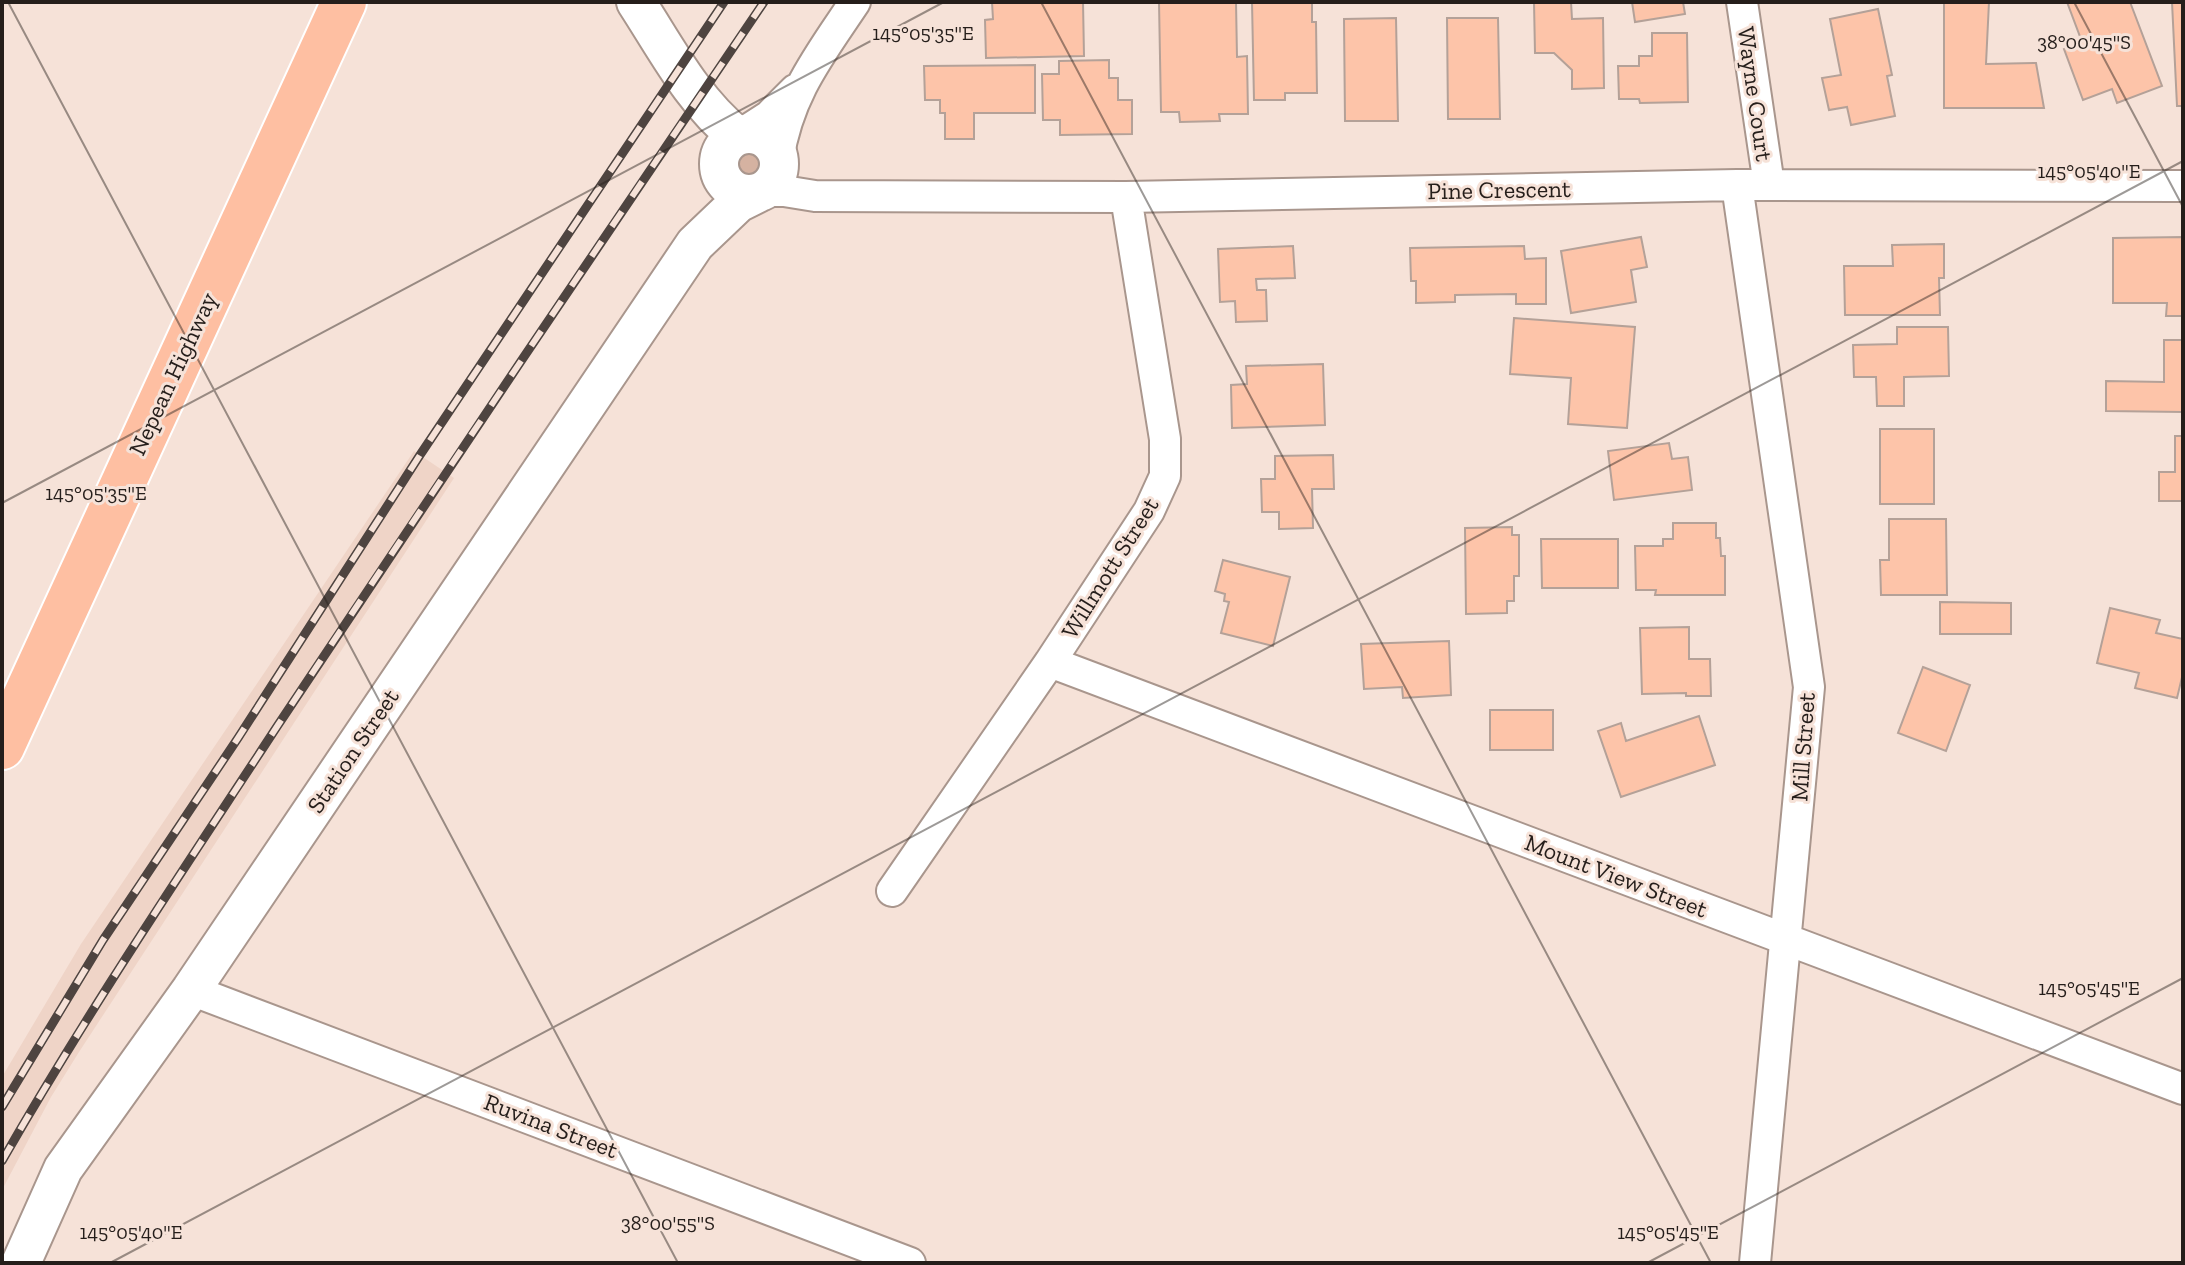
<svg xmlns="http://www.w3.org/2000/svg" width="2185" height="1265" font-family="'Zilla Slab',serif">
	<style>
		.built { fill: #efd4c7 }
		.green { fill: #d5b2a1 }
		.building { fill: #fdc4a9; stroke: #b4a198; stroke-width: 2 }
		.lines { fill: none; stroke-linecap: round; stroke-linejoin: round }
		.minor-casing { stroke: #a9968d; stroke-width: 34 }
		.tertiary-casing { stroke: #a9968d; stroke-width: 42 }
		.trunk-casing { stroke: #fff; stroke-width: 48 }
		.minor { stroke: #fff; stroke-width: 30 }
		.tertiary { stroke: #fff; stroke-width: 38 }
		.trunk { stroke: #febfa2; stroke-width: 44 }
		.rail-casing { stroke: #4e4440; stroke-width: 9 }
		.rail { stroke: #f6e2d8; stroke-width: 6; stroke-dasharray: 18; stroke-linecap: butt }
		.ticks { fill: none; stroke: #251e1b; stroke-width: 2; stroke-opacity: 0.45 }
		.labels { text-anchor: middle; stroke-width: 6; stroke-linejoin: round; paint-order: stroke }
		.street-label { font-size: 24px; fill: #251e1b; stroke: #f6e2d8 }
		.ticks-label { font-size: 20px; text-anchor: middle; fill: #251e1b; stroke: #f6e2d8; stroke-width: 6; stroke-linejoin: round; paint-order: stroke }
	</style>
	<rect width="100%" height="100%" fill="#f6e2d8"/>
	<!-- built -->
	<path class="built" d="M414 451 454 478 79 1052 51 1097 2 1190V1077L81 944Z"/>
	<!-- green -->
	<path class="green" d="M759 139C772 148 778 167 768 181L738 187C724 178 720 165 727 149Z"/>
	<!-- building -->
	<path class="building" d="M992 2H1083L1084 56 986 58 985 20 993 19Z
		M1159 2H1236L1237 57 1247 56 1248 114H1219L1220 121 1180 122 1179 112H1161Z
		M1252 2H1312V22H1316L1317 93H1285V100H1254Z
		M1534 2H1571L1572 19 1603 18 1604 88 1572 89V70L1554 53H1535Z
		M1632 2H1683L1685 14 1635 22Z
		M1944 2H1989L1986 64 2036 63 2044 108H1944Z
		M2067 2H2130L2162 86 2117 103 2112 89 2083 100 2064 49 2082 42Z
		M2172 2H2183V106H2177Z
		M1878 9 1892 75 1887 76 1895 116 1851 125 1847 107 1829 110 1822 78 1841 75 1830 19Z
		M1396 18 1398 121H1345L1344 19Z
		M1447 18H1498L1500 119H1448Z
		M1652 33H1687L1688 102 1640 103 1639 99H1619L1618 66H1639V56H1652Z
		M1109 60V78H1118V100H1132V134L1060 135V120H1043L1042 74H1059V61Z
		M1035 65V113H974V139H945V113H940V100H925L924 66Z
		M1641 237 1647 267 1631 270 1636 302 1571 313 1561 251Z
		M2183 237V316H2166L2167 303H2113V238Z
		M1944 244V278H1939L1940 315H1845L1844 266H1893L1892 245Z
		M1293 246 1295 278 1256 279 1257 290H1266L1267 321 1236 322 1235 301 1220 302 1218 249Z
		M1524 246 1525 259 1546 258V304H1516V294L1455 295V302L1416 303V281H1411L1410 248Z
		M1514 318 1635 327 1627 428 1568 424 1571 378 1510 374Z
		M1897 327H1948L1949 376 1904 377V406H1877L1876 377H1854L1853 345 1897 344Z
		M2164 340H2183V412L2106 411V381L2164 382Z
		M1323 364 1325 425 1232 428 1231 385 1247 384 1246 366Z
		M1880 429H1934V504H1880Z
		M2175 436H2183V501H2159V472H2175Z
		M1669 443 1672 459 1688 457 1692 490 1614 500 1608 451Z
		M1333 455 1334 489H1312L1313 528 1279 529V512H1262L1261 479H1275V456Z
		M1889 519H1946L1947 595H1881L1880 560H1889Z
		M1673 523H1716V538H1720L1721 556H1725V595H1655L1656 590H1636L1635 546H1663V539H1673Z
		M1512 527V535H1519V576H1514V601H1507V613L1466 614 1465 528Z
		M1541 539H1618V588H1542Z
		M1223 560 1290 577 1273 646 1221 633 1229 602 1224 601 1225 594 1215 591Z
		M1940 602 2011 603V634H1940Z
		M2110 608 2160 620 2156 633 2183 639V673L2177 698 2135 688 2139 673 2097 663Z
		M1689 627V659H1710L1711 696H1686V693L1642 694 1640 628Z
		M1449 641 1451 695 1403 698 1402 687 1364 689 1361 644Z
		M1923 667 1970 685 1946 751 1898 733Z
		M1490 710H1553V750H1490Z
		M1699 716 1715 765 1621 797 1598 731 1621 723 1626 741Z"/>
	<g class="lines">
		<defs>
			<path id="minor" d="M1742 2 1769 185
				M741 134 769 116 795 90
				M778 160C788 94 819 56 855 2
				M1737 185 1809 687 1755 1263
				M761 191H784L815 196 1126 197 1737 185 2183 186
				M1050 662 2183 1089
				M892 891 1050 662 1149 511 1165 476V439L1126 197
				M191 990 910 1263"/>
			<path id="tertiary" d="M636 2C666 48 693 101 737 136
				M719 164a30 30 0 1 1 60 0a30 30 0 1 1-60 0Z
				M21 1263 63 1169 191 990 695 244 738 203 758 193"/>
			<path id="trunk" d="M2 747 344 2"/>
		</defs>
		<!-- minor casing -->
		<use href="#minor" class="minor-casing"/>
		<!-- tertiary casing -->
		<use href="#tertiary" class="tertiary-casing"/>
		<!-- trunk casing -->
		<use href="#trunk" class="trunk-casing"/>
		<!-- minor -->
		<use href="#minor" class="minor"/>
		<!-- tertiary -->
		<use href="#tertiary" class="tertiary"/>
		<!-- trunk -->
		<use href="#trunk" class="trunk"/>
		<defs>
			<path id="rail" d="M2 1107 103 940 238 738 420 455 724 2
				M2 1161C88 1011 184 869 278 725 438 483 601 242 764 2"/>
		</defs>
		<!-- rail casing -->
		<use href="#rail" class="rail-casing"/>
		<!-- rail -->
		<use href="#rail" class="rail"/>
	</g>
	<!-- ticks -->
	<path class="ticks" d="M8 2 678 1263M1041 2 1711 1263M2074 2 2183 207M2 503 944 2M110 1263 2183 161M1647 1263 2183 978"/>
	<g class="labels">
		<!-- street labels -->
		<g class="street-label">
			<text transform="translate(1755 94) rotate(82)" y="8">Wayne Court</text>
			<text transform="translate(1499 190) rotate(-1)" y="8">Pine Crescent</text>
			<text transform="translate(173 374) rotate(-65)" y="8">Nepean Highway</text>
			<text transform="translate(1110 568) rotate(-58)" y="8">Willmott Street</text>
			<text transform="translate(1803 747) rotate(-86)" y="8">Mill Street</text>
			<text transform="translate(353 751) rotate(-56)" y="8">Station Street</text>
			<text transform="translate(1616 876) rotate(21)" y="8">Mount View Street</text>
			<text transform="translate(551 1126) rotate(21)" y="8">Ruvina Street</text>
		</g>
	</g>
	<g class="ticks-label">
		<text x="923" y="40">145°05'35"E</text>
		<text x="2084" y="49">38°00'45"S</text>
		<text x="2089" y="178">145°05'40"E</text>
		<text x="96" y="500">145°05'35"E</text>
		<text x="2089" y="995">145°05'45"E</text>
		<text x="668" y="1230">38°00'55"S</text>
		<text x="131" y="1239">145°05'40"E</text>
		<text x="1668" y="1239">145°05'45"E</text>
	</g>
	<!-- border -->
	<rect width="2185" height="1265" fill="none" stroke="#251e1b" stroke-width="8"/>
</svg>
